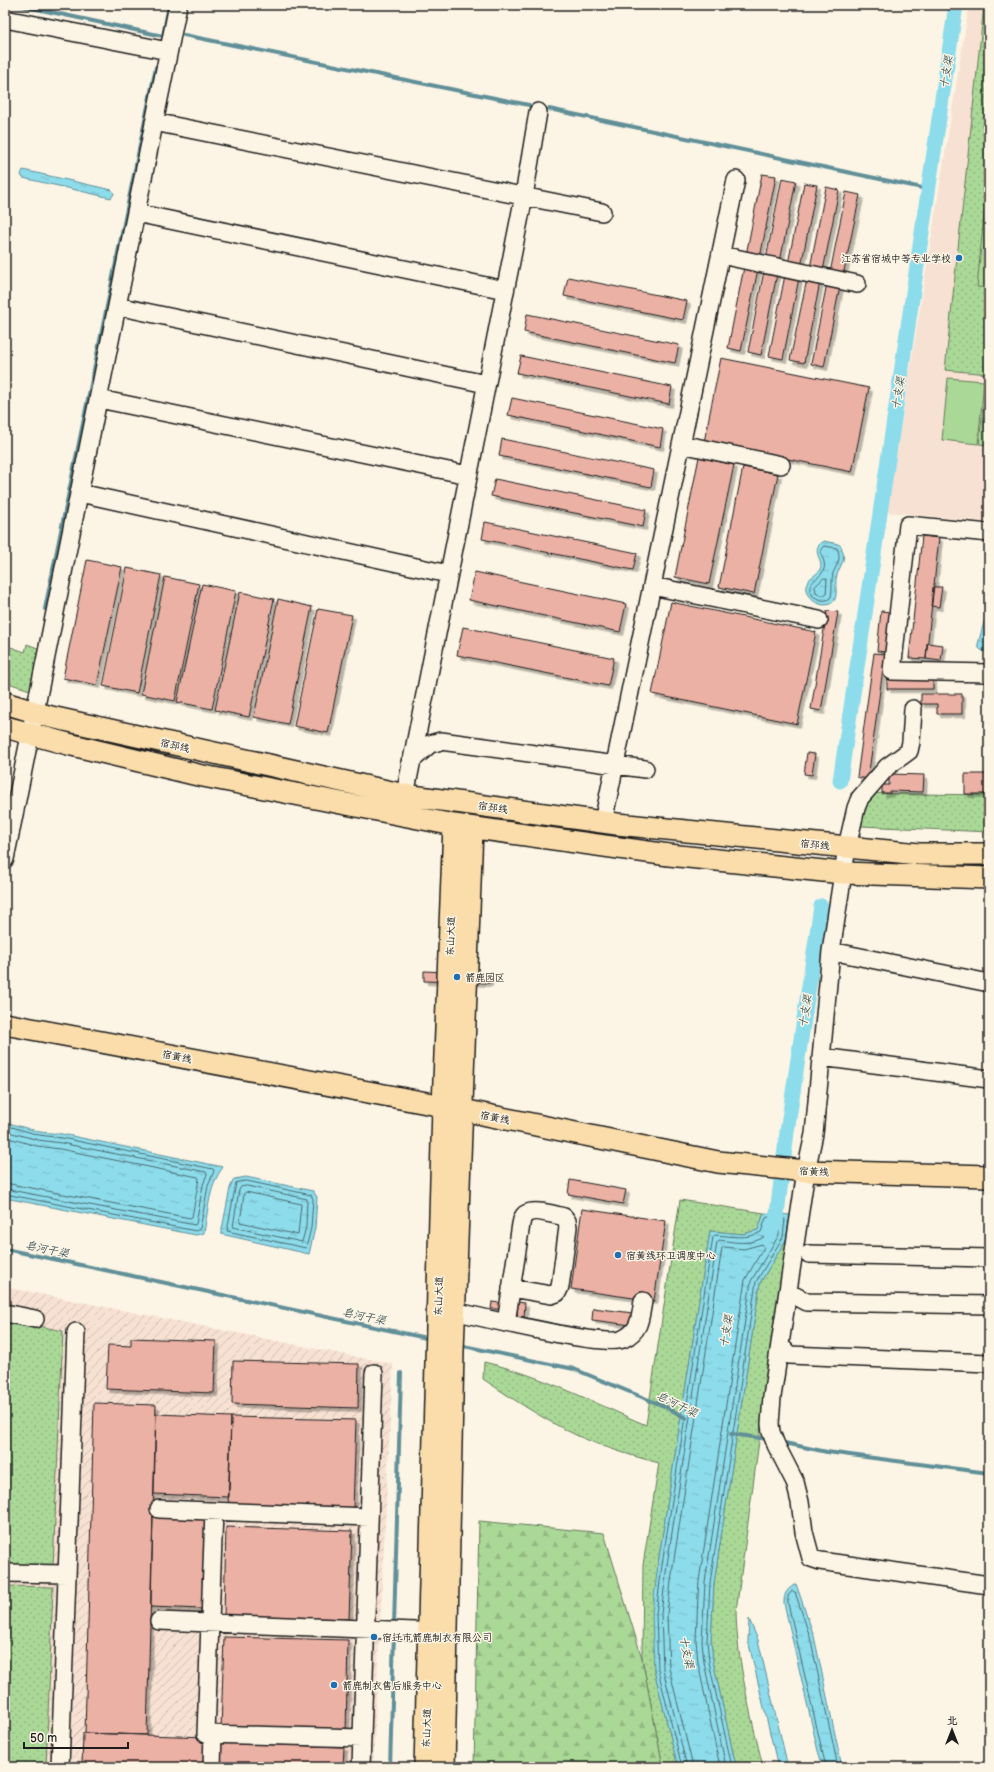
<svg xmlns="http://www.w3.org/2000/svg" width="994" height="1772" font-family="'Balsamiq Sans','LXGW WenKai TC',sans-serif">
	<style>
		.built { fill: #f7e1d2 }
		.industrial { fill: url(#industrial-furrows) }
		.grass { fill: url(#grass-dots); stroke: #637a5a }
		.forest { fill: url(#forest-firs); stroke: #637a5a }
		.garden { fill: #aad897; stroke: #637a5a }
		.water { fill: url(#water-ripples); stroke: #608f98 }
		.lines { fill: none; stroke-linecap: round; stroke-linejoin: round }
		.shore { stroke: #49696f; stroke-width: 1 }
		.stream { stroke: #608f98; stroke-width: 4 }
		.canal { stroke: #8ddceb; stroke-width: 15 }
		.building { fill: #ebb1a5; stroke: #1c1c1c; filter: url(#shadow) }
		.minor-casing { stroke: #1c1c1c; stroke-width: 20 }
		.major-casing { stroke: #1c1c1c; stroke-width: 24 }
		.minor { stroke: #fcf5e5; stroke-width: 17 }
		.major { stroke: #faddab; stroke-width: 21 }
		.poi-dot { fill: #1f6fb2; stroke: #fcf5e5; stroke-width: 1.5 }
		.labels { text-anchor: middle; stroke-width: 3; stroke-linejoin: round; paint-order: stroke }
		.poi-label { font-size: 10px; fill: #1c1c1c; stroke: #fcf5e5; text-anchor: start }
		.street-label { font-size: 10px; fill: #1c1c1c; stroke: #fcf5e5 }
		.water-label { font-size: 11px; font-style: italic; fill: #3e565a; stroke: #fcf5e5 }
	</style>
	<defs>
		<pattern id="industrial-furrows" width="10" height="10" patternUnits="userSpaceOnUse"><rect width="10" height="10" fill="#f7e1d2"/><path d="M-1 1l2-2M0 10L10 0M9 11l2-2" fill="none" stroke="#d3c0b4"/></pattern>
		<pattern id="grass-dots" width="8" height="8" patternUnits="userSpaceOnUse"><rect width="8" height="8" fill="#aad897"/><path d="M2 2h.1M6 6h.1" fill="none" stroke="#92b982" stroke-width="1.8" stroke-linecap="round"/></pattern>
		<pattern id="forest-firs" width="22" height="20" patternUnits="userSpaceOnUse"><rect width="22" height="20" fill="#aad897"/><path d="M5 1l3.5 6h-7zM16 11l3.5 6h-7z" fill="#92b982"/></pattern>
		<pattern id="water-ripples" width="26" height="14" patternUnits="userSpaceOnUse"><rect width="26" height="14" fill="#8ddceb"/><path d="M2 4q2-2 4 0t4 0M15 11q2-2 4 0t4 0" fill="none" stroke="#79bcc9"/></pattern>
		<filter id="shadow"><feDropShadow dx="3.5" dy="3.5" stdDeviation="0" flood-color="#0004"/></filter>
	</defs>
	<rect width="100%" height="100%" fill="#fcf5e5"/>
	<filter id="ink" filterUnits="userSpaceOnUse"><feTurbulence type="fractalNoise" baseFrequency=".025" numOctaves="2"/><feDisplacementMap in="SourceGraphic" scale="8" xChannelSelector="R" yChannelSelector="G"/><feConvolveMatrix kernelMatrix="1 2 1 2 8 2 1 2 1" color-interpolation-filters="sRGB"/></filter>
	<g filter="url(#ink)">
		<!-- built -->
		<path class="built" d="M969 5H989V522L887 512Z"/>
		<!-- industrial -->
		<path class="industrial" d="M5 1287 393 1364 373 1767H5Z"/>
		<!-- grass -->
		<path class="grass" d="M984 5H989V374L945 370Z
			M27 644 43 650 33 691 5 682V645L25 652Z
			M851 793 989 795V832L861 826 846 824Z
			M680 1200 764 1213 758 1230 743 1234 710 1231 658 1564 654 1670 678 1767H663L642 1658 643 1565 659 1463C632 1456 603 1447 578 1436 544 1420 513 1399 483 1379L484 1362C541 1375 592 1402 646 1425Z
			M790 1215 807 1217 762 1419 736 1611C737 1664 751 1715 763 1767H736L713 1661 711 1641 714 1583 760 1283 787 1238Z
			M5 1319 63 1331 53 1567H5Z
			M5 1586 53 1587 46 1767H5Z"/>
		<!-- forest -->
		<path class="forest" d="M479 1521 604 1533 642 1658 663 1767H474Z"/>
		<!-- garden -->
		<path class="garden" d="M989 163V288L977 287Z
			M948 378 984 381 978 444 942 440Z
			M986 382 989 383V445L979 444Z"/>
		<!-- water -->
		<path class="water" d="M23 170 112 190 114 194 111 198 23 178 21 175Z
			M824 541 838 544 841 546C847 562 841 562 837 575 834 583 838 592 835 599 828 613 803 600 806 585 808 577 817 576 820 569 824 560 812 554 820 543Z
			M989 604V653L981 650 978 647V644Z
			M5 1122 40 1132 62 1134 223 1167C209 1185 208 1211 204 1233L196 1235 5 1198Z
			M246 1177 313 1191 317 1197 315 1228 309 1254 221 1234 230 1188 234 1179Z
			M764 1213 790 1215 787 1238 760 1283 714 1583 711 1641 713 1661 736 1767H678L654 1670 652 1613 658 1564 710 1231 743 1234 758 1230Z
			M796 1584 814 1636 842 1767H823L818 1751 784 1603C784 1593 787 1589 796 1584Z
			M749 1619 758 1640 788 1767H778L748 1640Z"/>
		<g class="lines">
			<!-- shore -->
			<path class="shore" d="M824 546 837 548C842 559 837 564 833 573 831 580 833 589 831 597 826 603 818 600 812 595 804 581 821 580 824 569 826 562 821 557 821 550Z
				M824 578 827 579 826 595H820L816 592 815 587Z
				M5 1125 39 1135 62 1138 213 1169 214 1171 208 1186 200 1229 196 1231 5 1194
				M5 1131 38 1140 61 1143 206 1172 207 1174 203 1185 196 1224 195 1225 5 1189
				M5 1137 37 1146 60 1149 198 1177 199 1179 192 1217 190 1218 5 1183
				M247 1181 311 1195 313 1199 311 1228 306 1248 227 1231 236 1183Z
				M247 1186 307 1199 306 1227 302 1242 233 1227 239 1190 241 1187Z
				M246 1192 301 1204 298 1235 240 1222 244 1194Z
				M682 1767 658 1670 656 1614 662 1565 713 1237 715 1235C731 1236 747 1240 761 1232L766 1218 768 1217 785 1219 783 1237 756 1282 710 1583 707 1641 709 1662 732 1767
				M687 1767 663 1669 661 1614 667 1565 717 1242 719 1240C734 1242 752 1246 765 1236L770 1224 772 1222 779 1224V1235L751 1281 705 1582 702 1641 704 1662 726 1767
				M693 1767 669 1668 667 1614 673 1566 722 1248 724 1247 744 1249 762 1244 764 1247 745 1280 699 1581 698 1596 696 1640 698 1663 720 1767
				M826 1767 788 1603V1596L792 1591 795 1592 810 1637 838 1767"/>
			<!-- stream -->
			<path class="stream" d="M18 5 163 36 169 5
				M184 35 529 105
				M549 109 927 189
				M45 609 156 67
				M5 1249 431 1339
				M459 1345 574 1369 666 1407 686 1418
				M731 1434 768 1439
				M780 1442 827 1452 989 1473
				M394 1626 401 1373
				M390 1767 394 1633"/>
			<!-- canal -->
			<path class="canal" d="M840 781 956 5
				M770 1233 776 1222 787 1132 821 906"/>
		</g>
		<!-- building -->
		<path class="building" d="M762 174 776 176 760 258 746 255Z
			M782 178 796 181 780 262 766 259Z
			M804 183 817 185 801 267 788 264Z
			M826 187 839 190 823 271 810 268Z
			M846 192 860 195 843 276 830 273Z
			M744 267 758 269 741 351 728 348Z
			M764 271 777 274 761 355 748 352Z
			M785 275 799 278 783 359 769 356Z
			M568 277 687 301 683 320 564 296Z
			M807 279 820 282 804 363 790 360Z
			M827 283 840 286 824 367 811 364Z
			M527 314 679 345 675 363 524 332Z
			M521 356 672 387 669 404 517 373Z
			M721 358 869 388 852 472 704 442Z
			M512 398 663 429 660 447 508 415Z
			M502 439 654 470 651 487 499 456Z
			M699 457 734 465 709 584 675 577Z
			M743 467 778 474 754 594 719 587Z
			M495 479 646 510 643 527 491 496Z
			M485 522 637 553 633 570 482 539Z
			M922 536 939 538 926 659 909 658Z
			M87 560 122 567 97 685 63 678Z
			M127 568 161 575 137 693 103 686Z
			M475 572 626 604 620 632 469 600Z
			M165 577 199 584 175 701 141 694Z
			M202 584 236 591 212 709 177 702Z
			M933 587H942L939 607 931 606Z
			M240 592 274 599 249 717 215 710Z
			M278 599 312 607 288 724 254 717Z
			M671 602 816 632 797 724 652 694Z
			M318 609 352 615 328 733 294 726Z
			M827 611 838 612 821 711 811 709Z
			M881 611 891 612 886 652 877 651Z
			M463 627 614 658 608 686 457 655Z
			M927 643 943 645 941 661 926 659Z
			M874 653 885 654 868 779 857 777Z
			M887 677H933V689H887Z
			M921 694H962V714H937V704H921Z
			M807 753 815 754 812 775 804 774Z
			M889 774 924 775 923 792 890 791V793H882V785H889Z
			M965 774H989V794H965Z
			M424 971 489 974V983L424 981Z
			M570 1180 626 1190 623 1204 568 1194Z
			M582 1209 666 1221 654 1301 571 1289Z
			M492 1302 500 1303V1309H491Z
			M518 1302 525 1303 524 1317 517 1316Z
			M593 1308 633 1313 631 1325 592 1320Z
			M131 1338 216 1341 214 1393 106 1389 108 1345 131 1346Z
			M233 1361 359 1364 358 1408 232 1404Z
			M94 1403 156 1405 147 1735 85 1733Z
			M156 1414 231 1417 229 1497 154 1494Z
			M231 1417 356 1420 353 1510 228 1507Z
			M153 1513 206 1514 202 1609 151 1607Z
			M226 1527 352 1531 349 1619 224 1616Z
			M224 1637 348 1640 346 1733 221 1730Z
			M83 1733 207 1737 206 1767H82Z
			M220 1743 344 1747 343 1767H220Z"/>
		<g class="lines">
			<defs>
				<path id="minor" d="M5 19 168 51
					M154 122 602 212
					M136 213 505 290
					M721 255 857 284
					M117 306 486 384
					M99 399 468 475
					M681 444 781 465
					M80 493 448 574
					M989 533 908 525 892 671 989 673
					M652 586 819 620
					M913 709 911 742 909 751 887 767 860 798 856 808 847 847 831 951 814 1134 806 1171 772 1397 770 1424 771 1432 776 1445 795 1482 800 1502 804 1532 811 1558 820 1561 989 1585
					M410 762 430 744 441 741 645 769
					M405 795 524 196 538 112
					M603 822 736 180
					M5 859 178 5
					M831 951 989 983
					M821 1057 989 1079
					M809 1254 989 1258
					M788 1292 807 1302 989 1305
					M454 1311C480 1317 605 1348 623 1339 640 1331 640 1319 643 1301
					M5 1313 35 1319
					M506 1323 521 1224C522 1219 523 1214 528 1213 535 1209 556 1215 564 1217L567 1221 568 1227 560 1287 557 1293 551 1295 511 1288
					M780 1345 789 1355 989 1363
					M159 1509 369 1517
					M214 1511 206 1734 362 1738
					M5 1573 67 1574
					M159 1621 441 1632
					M60 1767 76 1332
					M212 1767 213 1734
					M361 1767 374 1373"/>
				<path id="major" d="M5 703 51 717 405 795 617 824 847 847 919 854H989
					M5 727 68 744 198 775 454 825 669 855 843 873 989 878
					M5 1024 443 1106 718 1162 806 1171 989 1176
					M425 1767 443 1106 454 825
					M444 1767 453 1351 472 828"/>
			</defs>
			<!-- minor casing -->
			<use href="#minor" class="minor-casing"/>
			<!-- major casing -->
			<use href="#major" class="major-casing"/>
			<!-- minor -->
			<use href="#minor" class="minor"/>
			<!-- major -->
			<use href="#major" class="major"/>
		</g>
	</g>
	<!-- markers -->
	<g class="poi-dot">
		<circle cx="959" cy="258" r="4"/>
		<circle cx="457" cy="977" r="4"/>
		<circle cx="618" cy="1255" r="4"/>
		<circle cx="374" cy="1637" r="4"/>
		<circle cx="334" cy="1685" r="4"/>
	</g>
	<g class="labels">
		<!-- poi labels -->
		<g class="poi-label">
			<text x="951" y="262" text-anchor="end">江苏省宿城中等专业学校</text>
			<text x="465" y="981">箭鹿园区</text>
			<text x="626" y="1259">宿黄线环卫调度中心</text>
			<text x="382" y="1641">宿迁市箭鹿制衣有限公司</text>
			<text x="342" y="1689">箭鹿制衣售后服务中心</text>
		</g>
		<!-- street labels -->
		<g class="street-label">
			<text transform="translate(175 745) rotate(13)" y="4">宿邳线</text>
			<text transform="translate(493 807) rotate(8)" y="4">宿邳线</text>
			<text transform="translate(815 844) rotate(6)" y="4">宿邳线</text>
			<text transform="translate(450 936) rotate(-88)" y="4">东山大道</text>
			<text transform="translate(177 1056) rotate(11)" y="4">宿黄线</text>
			<text transform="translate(495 1117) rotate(11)" y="4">宿黄线</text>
			<text transform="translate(814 1171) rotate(3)" y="4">宿黄线</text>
			<text transform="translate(438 1296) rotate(-88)" y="4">东山大道</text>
			<text transform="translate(426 1728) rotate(-88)" y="4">东山大道</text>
		</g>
		<!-- water labels -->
		<g class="water-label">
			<text transform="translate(946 72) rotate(-81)" y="4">十支渠</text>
			<text transform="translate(898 393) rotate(-81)" y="4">十支渠</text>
			<text transform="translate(805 1011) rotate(-81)" y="4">十支渠</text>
			<text transform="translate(47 1249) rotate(12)" y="4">皂河干渠</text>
			<text transform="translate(364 1316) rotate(12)" y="4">皂河干渠</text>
			<text transform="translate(726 1331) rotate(-81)" y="4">十支渠</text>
			<text transform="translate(677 1404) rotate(26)" y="4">皂河干渠</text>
			<text transform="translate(687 1652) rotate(78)" y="4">十支渠</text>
		</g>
	</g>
	<!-- margin -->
	<rect width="994" height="1772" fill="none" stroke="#fcf5e5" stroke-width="20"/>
	<rect x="10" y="10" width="974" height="1752" fill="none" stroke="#1c1c1c" stroke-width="1.5" filter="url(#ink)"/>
	<!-- north arrow -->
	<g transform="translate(952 1730)" stroke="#fcf5e5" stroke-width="3" paint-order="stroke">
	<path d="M0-3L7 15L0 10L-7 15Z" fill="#1c1c1c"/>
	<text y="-6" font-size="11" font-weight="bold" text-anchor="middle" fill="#1c1c1c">北</text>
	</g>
	<!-- scale -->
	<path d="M24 1742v6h104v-6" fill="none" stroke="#1c1c1c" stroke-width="2"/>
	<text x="30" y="1742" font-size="12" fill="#1c1c1c" stroke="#fcf5e5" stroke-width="3" paint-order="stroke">50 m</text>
</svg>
